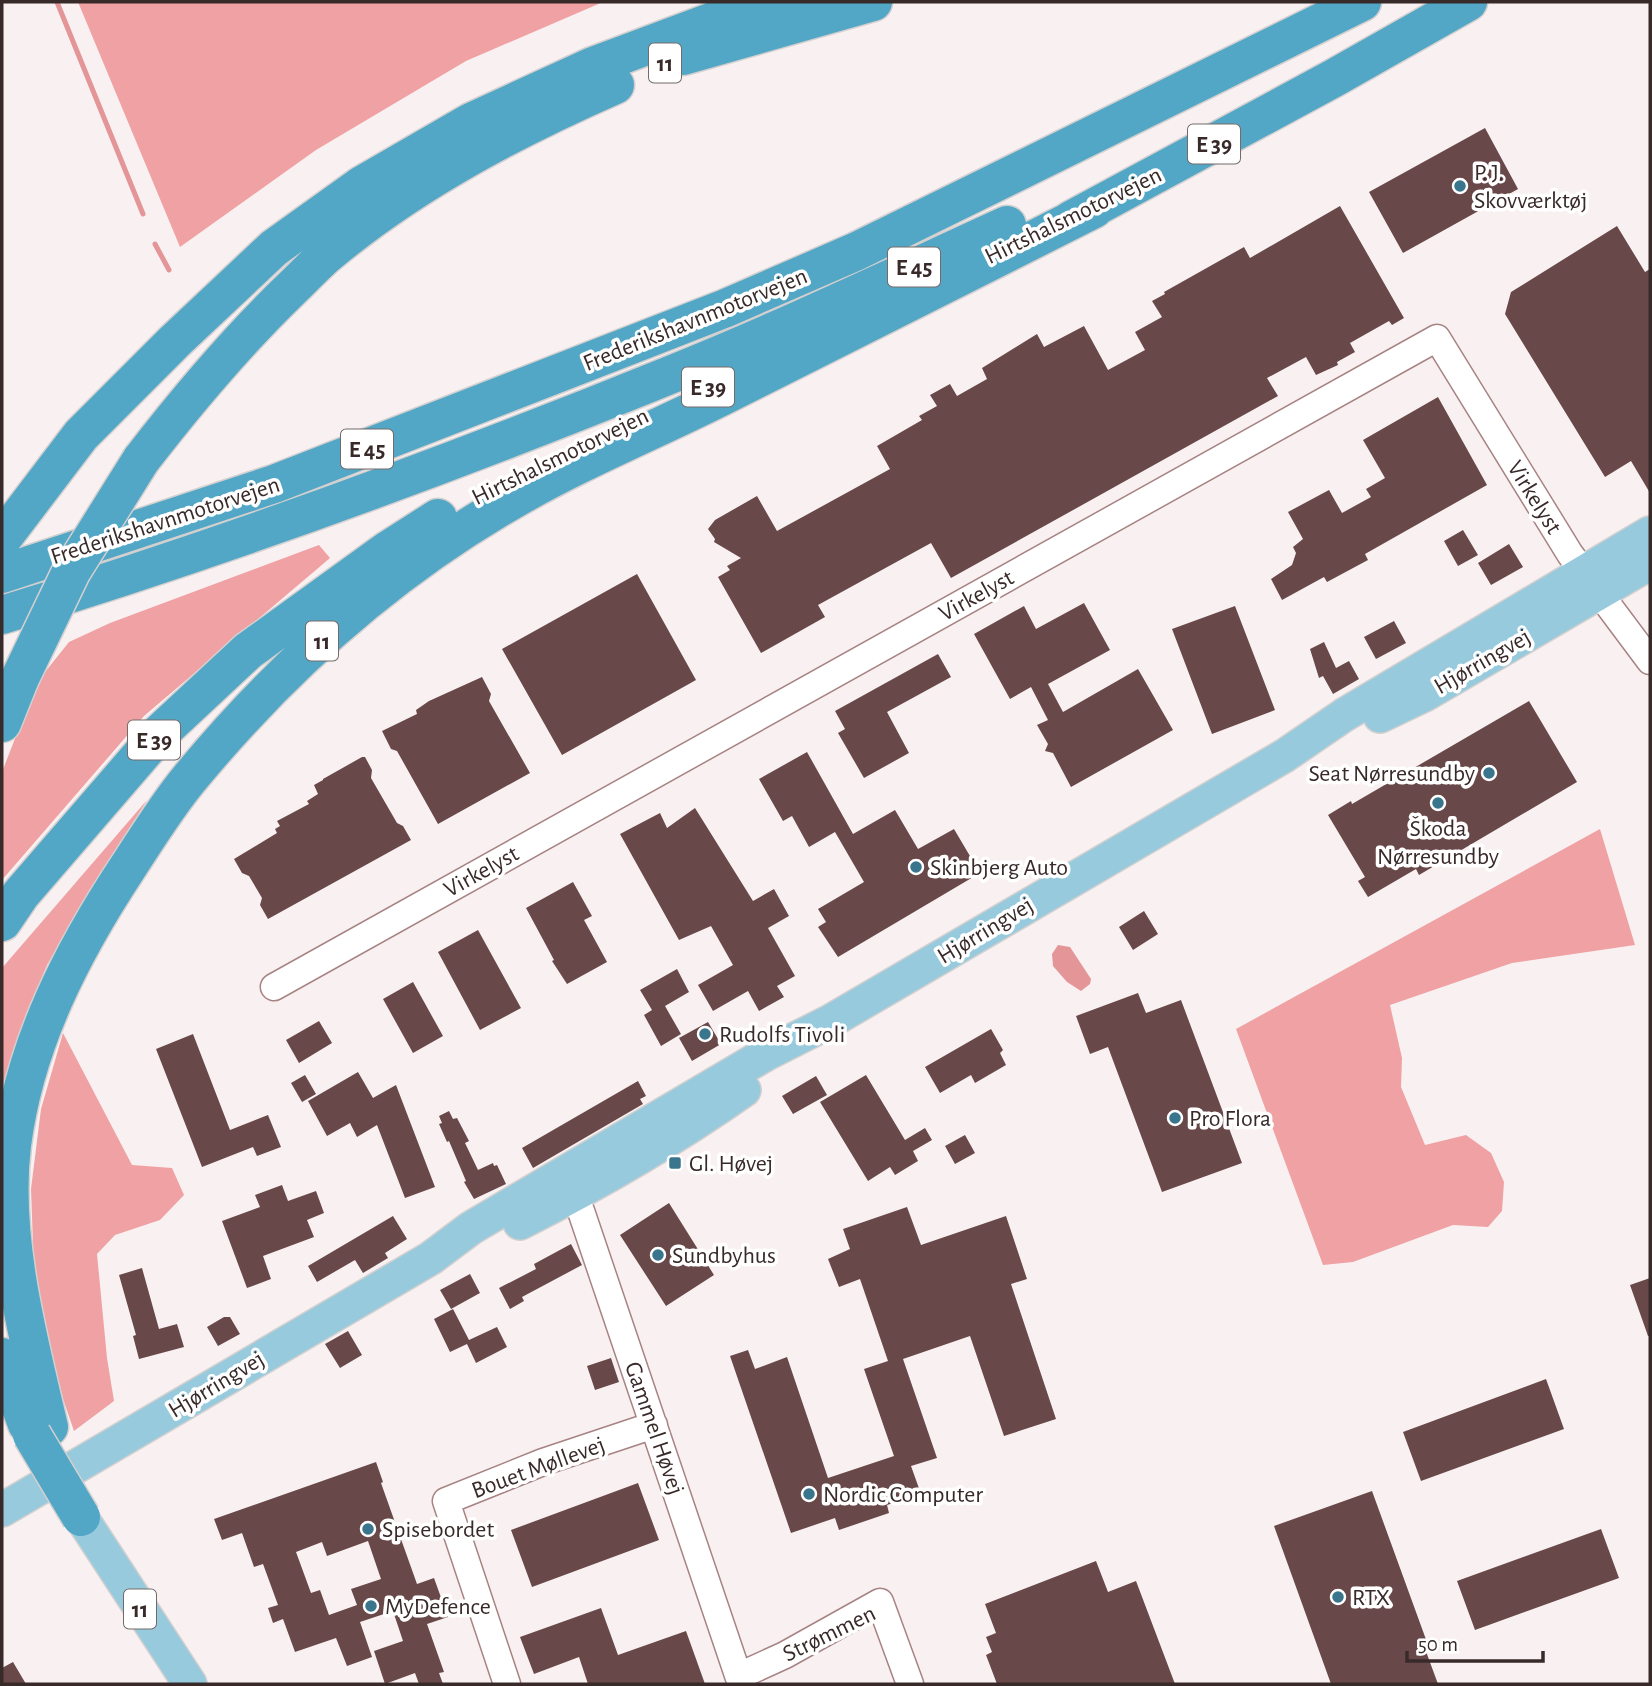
<svg xmlns="http://www.w3.org/2000/svg" width="1652" height="1686" font-family="'Alegreya Sans',sans-serif">
	<style>
		.forest { fill: #f0a1a3 }
		.water { fill: #e49597 }
		.lines { fill: none; stroke-linecap: round; stroke-linejoin: round }
		.stream { stroke: #e49597; stroke-width: 5 }
		.building { fill: #694849; fill-rule: evenodd }
		.minor-casing { stroke: #a78383; stroke-width: 29 }
		.major-casing { stroke: #d3d0d0; stroke-width: 36 }
		.highway-casing { stroke: #d3d0d0; stroke-width: 41 }
		.minor { stroke: #fff; stroke-width: 26 }
		.major { stroke: #97cadd; stroke-width: 33 }
		.highway { stroke: #52a6c6; stroke-width: 38 }
		.highway-bridge-casing { stroke: #d3d0d0; stroke-width: 41; stroke-linecap: butt }
		.highway-bridge { stroke: #52a6c6; stroke-width: 38 }
		.poi-dot { fill: #39758c; stroke: #fff; stroke-width: 2.5 }
		.labels { text-anchor: middle; stroke-width: 7; stroke-linejoin: round; paint-order: stroke }
		.shield { fill: #fff; stroke: #746a6a; stroke-width: 2 }
		.shield-label { font-size: 23px; font-weight: bold; fill: #392a2a }
		.poi-label { font-size: 24px; fill: #392a2a; stroke: #fff; text-anchor: start }
		.street-label { font-size: 24px; fill: #392a2a; stroke: #fff }
	</style>
	<rect width="100%" height="100%" fill="#f9f1f1"/>
	<!-- forest -->
	<path class="forest" d="M78 2H603L466 61 316 150 180 247Z
		M319 545 330 558 144 716 2 880V772L37 682 69 642 110 623Z
		M147 800 47 965 24 1021 2 1118V968Z
		M1600 829 1635 945 1512 963 1390 1005 1402 1058 1401 1087 1425 1145 1466 1135 1491 1153 1504 1182 1502 1211 1488 1227 1453 1225 1353 1262 1323 1265 1236 1029Z
		M63 1033 132 1165 172 1168 184 1195 160 1220 115 1235 97 1254 107 1358 114 1401 74 1431 48 1355 34 1272 31 1189 41 1109Z"/>
	<!-- water -->
	<path class="water" d="M1058 945 1070 947 1091 979 1090 984 1081 991 1067 982 1053 966 1052 954Z"/>
	<g class="lines">
		<!-- stream -->
		<path class="stream" d="M57 2 143 214
			M155 244 169 270"/>
	</g>
	<!-- building -->
	<path class="building" d="M1485 128 1518 189 1403 253 1369 192Z
		M1340 206 1404 318 1392 325 1389 321 1350 343 1355 352 1337 362 1338 365 1316 375 1306 357 1267 378 1278 396 951 578 931 543 818 605 825 617 761 653 718 577 730 570 727 566 741 558 714 542 715 539 708 529 715 520 757 496 777 531 890 469 877 446 922 420 919 416 937 406 930 395 950 384 957 396 987 379 982 368 1037 334 1044 347 1084 326 1108 370 1145 350 1135 332 1162 317 1152 301 1165 294 1164 292 1244 247 1250 258Z
		M1617 226 1645 272 1650 269V493L1631 461 1605 477 1505 314 1511 292Z
		M1438 397 1487 485 1365 554 1368 560 1327 582 1324 577 1282 600 1271 579 1292 565 1296 553 1293 547 1303 539 1288 512 1329 490 1342 513 1371 497 1366 489 1385 478 1363 440Z
		M1463 530 1478 555 1458 566 1444 541Z
		M1509 544 1523 567 1491 585 1478 563Z
		M637 574 696 680 562 755 502 649Z
		M1084 603 1110 650 1048 684 1063 712 1138 669 1173 730 1071 787 1053 753 1045 751 1048 744 1037 725 1048 720 1031 687 1010 699 974 634 1024 606 1036 629Z
		M1235 606 1275 710 1212 734 1172 629Z
		M1394 621 1406 643 1376 659 1364 637Z
		M1324 642 1336 668 1349 661 1359 679 1333 694 1323 676 1319 678 1310 649Z
		M938 654 951 677 887 712 909 753 864 778 838 733 845 729 835 711Z
		M482 677 491 694 489 701 530 773 438 824 397 751 391 749 382 731 417 714 416 710 429 701Z
		M1529 701 1577 782 1419 875 1416 869 1368 897 1358 881 1365 877 1328 815 1351 801 1352 804Z
		M807 752 853 834 895 810 918 849 954 829 980 873 838 957 818 927 826 922 818 909 864 882 835 832 809 847 792 816 783 821 759 779Z
		M362 757H365L372 770 371 778 397 823 403 826 411 840 268 919 260 905 262 898 249 876 242 873 234 859 277 833 275 829 280 826 277 821 309 804 307 801 318 794 314 785 323 780V779Z
		M695 808 753 901 774 889 789 916 768 928 795 976 777 986 784 997 759 1011 748 991 713 1011 698 985 733 965 711 926 679 940 620 834 660 813 667 828Z
		M573 882 592 916 584 920 607 962 567 984 552 961 554 960 526 908Z
		M1144 911 1158 934 1133 950 1119 927Z
		M478 930 521 1008 480 1030 438 952Z
		M677 969 689 992 665 1006 681 1034 661 1046 644 1015 652 1010 640 990Z
		M413 982 443 1036 413 1053 383 999Z
		M1138 993 1146 1013 1181 1000 1242 1163 1162 1192 1108 1047 1090 1054 1076 1016Z
		M319 1021 332 1043 299 1063 286 1040Z
		M708 1022 721 1044 692 1061 679 1038Z
		M991 1029 1003 1050 1000 1053 1006 1065 975 1083 971 1075 940 1093 925 1067Z
		M193 1034 230 1130 268 1115 281 1147 257 1156 253 1147 202 1167 156 1049Z
		M358 1072 373 1098 396 1085 435 1187 405 1198 377 1125 357 1137 350 1123 327 1136 308 1101Z
		M305 1075 316 1094 302 1102 291 1083Z
		M866 1075 905 1140 925 1128 932 1140 913 1151 918 1161 895 1175 890 1167 868 1181 820 1102Z
		M816 1076 827 1095 793 1114 782 1096Z
		M638 1081 646 1096 640 1099 643 1104 533 1168 522 1148Z
		M449 1111 453 1119 457 1118 469 1141 465 1143 478 1170 493 1163 494 1166 497 1165 506 1184 474 1199 464 1182 466 1181 449 1141 447 1142 439 1124 442 1123 439 1116Z
		M965 1135 975 1153 955 1164 945 1146Z
		M282 1185 288 1201 316 1191 324 1213 307 1220 314 1237 263 1256 271 1279 247 1288 222 1221 260 1207 255 1195Z
		M669 1203 714 1275 666 1306 620 1235Z
		M907 1207 921 1245 1006 1216 1027 1279 1011 1284 1056 1419 1004 1436 970 1336 903 1359 937 1458 911 1466 921 1494 887 1505 889 1513 839 1530 835 1518 791 1533 730 1356 748 1350 755 1369 787 1357 828 1478 894 1456 864 1369 888 1361 860 1279 839 1287 828 1259 850 1249 843 1229Z
		M393 1216 407 1239 385 1253 388 1258 363 1273 355 1260 317 1282 308 1266Z
		M571 1244 582 1265 522 1297 524 1301 510 1309 499 1288 536 1269 534 1264Z
		M142 1268 159 1329 177 1324 184 1347 139 1359 133 1336 136 1335 119 1275Z
		M470 1274 480 1293 451 1309 440 1290Z
		M1650 1278V1336H1648L1630 1285Z
		M453 1309 469 1340 497 1327 507 1347 476 1363 467 1344 450 1352 434 1319Z
		M224 1317H230L240 1334 218 1346 207 1327Z
		M348 1331 362 1355 340 1368 325 1344Z
		M611 1358 619 1382 595 1390 587 1366Z
		M1546 1379 1564 1429 1421 1481 1403 1432Z
		M376 1462 383 1482 381 1483 417 1584 434 1578 448 1617 427 1624 444 1672 439 1673 443 1684H419L415 1673 385 1684 374 1651 403 1641 393 1611 360 1622 372 1657 347 1666 336 1638 295 1652 283 1619 273 1623 268 1608 278 1605 263 1564 254 1567 242 1533 222 1540 214 1519ZM368 1541 381 1579 351 1589 357 1605 329 1615 320 1590 311 1593 296 1552 322 1542 327 1556Z
		M638 1483 659 1540 532 1587 511 1530Z
		M1372 1491 1428 1645 1424 1646 1438 1684H1331L1274 1526Z
		M1601 1529 1619 1578 1475 1630 1457 1581Z
		M1096 1561 1108 1592 1136 1581 1175 1684H997L986 1655 992 1652 986 1637 996 1633 985 1604Z
		M601 1608 618 1655 686 1631 705 1684H588L579 1657 534 1674 520 1637Z
		M13 1662 26 1684H2V1668Z"/>
	<g class="lines">
		<defs>
			<path id="minor" d="M274 987 1437 338 1570 554 1650 661
				M564 1178 581 1211 741 1684
				M739 1676 785 1655 880 1602 910 1684
				M507 1684 446 1501 543 1462 654 1425"/>
			<path id="major" d="M1380 716 1426 694 1650 563
				M520 1223C597 1184 673 1140 744 1090
				M2 1510 431 1258 471 1228 766 1054 831 1021 1284 756 1344 715 1650 533
				M81 1517 190 1684"/>
			<path id="highway" d="M683 56 873 2
				M1071 220 1334 78 1468 2
				M141 460C188 399 237 341 292 288 305 276 317 262 331 251 416 181 515 129 615 85
				M2 539 81 435 175 341 274 248 362 185 471 122 593 66 732 14 784 2
				M2 574 274 484 726 308 857 251 1362 2
				M2 615C228 546 451 464 670 375 784 329 895 276 1007 225
				M2 723 20 678
				M2 922 21 894 160 733 248 651 388 550 438 518
				M2 1357 27 1424
				M49 1427C28 1338 1 1237 12 1145 25 1043 72 952 128 867 147 838 166 807 189 779 279 670 388 572 511 501 581 460 656 430 727 394 850 332 972 271 1094 209"/>
		</defs>
		<!-- minor casing -->
		<use href="#minor" class="minor-casing"/>
		<!-- major casing -->
		<use href="#major" class="major-casing"/>
		<!-- highway casing -->
		<use href="#highway" class="highway-casing"/>
		<!-- minor -->
		<use href="#minor" class="minor"/>
		<!-- major -->
		<use href="#major" class="major"/>
		<!-- highway -->
		<use href="#highway" class="highway"/>
		<defs>
			<path id="highway-bridge" d="M20 678 71 572 141 460
				M32 1435 81 1517"/>
		</defs>
		<!-- highway-bridge casing -->
		<use href="#highway-bridge" class="highway-bridge-casing"/>
		<!-- highway-bridge -->
		<use href="#highway-bridge" class="highway-bridge"/>
	</g>
	<!-- markers -->
	<g class="poi-dot">
		<circle cx="1460" cy="186" r="7"/>
		<circle cx="1489" cy="773" r="7"/>
		<circle cx="1438" cy="803" r="7"/>
		<circle cx="916" cy="867" r="7"/>
		<circle cx="705" cy="1034" r="7"/>
		<circle cx="1175" cy="1118" r="7"/>
		<rect x="668" y="1156" width="14" height="14" rx="3.5"/>
		<circle cx="658" cy="1255" r="7"/>
		<circle cx="809" cy="1494" r="7"/>
		<circle cx="368" cy="1529" r="7"/>
		<circle cx="1338" cy="1597" r="7"/>
		<circle cx="371" cy="1606" r="7"/>
	</g>
	<g class="labels">
		<!-- shield labels -->
		<g class="shield">
			<rect x="649" y="43.5" width="32" height="39" rx="5"/>
			<rect x="1188" y="124.5" width="52" height="39" rx="5"/>
			<rect x="888" y="247.5" width="52" height="39" rx="5"/>
			<rect x="682" y="367.5" width="52" height="39" rx="5"/>
			<rect x="341" y="429.5" width="52" height="39" rx="5"/>
			<rect x="306" y="621.5" width="32" height="39" rx="5"/>
			<rect x="128" y="720.5" width="52" height="39" rx="5"/>
			<rect x="124" y="1589.5" width="32" height="39" rx="5"/>
		</g>
		<g class="shield-label">
			<text x="665" y="71">11</text>
			<text x="1214" y="152">E 39</text>
			<text x="914" y="275">E 45</text>
			<text x="708" y="395">E 39</text>
			<text x="367" y="457">E 45</text>
			<text x="322" y="649">11</text>
			<text x="154" y="748">E 39</text>
			<text x="140" y="1617">11</text>
		</g>
		<!-- poi labels -->
		<g class="poi-label">
			<text x="1474" y="180">P. J.<tspan x="1474" dy="28">Skovværktøj</tspan></text>
			<text x="1475" y="781" text-anchor="end">Seat Nørresundby</text>
			<text x="1438" y="836" text-anchor="middle">Škoda<tspan x="1438" dy="28">Nørresundby</tspan></text>
			<text x="930" y="875">Skinbjerg Auto</text>
			<text x="719" y="1042">Rudolfs Tivoli</text>
			<text x="1189" y="1126">Pro Flora</text>
			<text x="689" y="1171">Gl. Høvej</text>
			<text x="672" y="1263">Sundbyhus</text>
			<text x="823" y="1502">Nordic Computer</text>
			<text x="382" y="1537">Spisebordet</text>
			<text x="1352" y="1605">RTX</text>
			<text x="385" y="1614">MyDefence</text>
		</g>
		<!-- street labels -->
		<g class="street-label">
			<text transform="translate(1073 215) rotate(-26)" y="8">Hirtshalsmotorvejen</text>
			<text transform="translate(695 319) rotate(-22)" y="8">Frederikshavnmotorvejen</text>
			<text transform="translate(560 456) rotate(-26)" y="8">Hirtshalsmotorvejen</text>
			<text transform="translate(1535 497) rotate(58)" y="8">Virkelyst</text>
			<text transform="translate(165 520) rotate(-18)" y="8">Frederikshavnmotorvejen</text>
			<text transform="translate(976 595) rotate(-29)" y="8">Virkelyst</text>
			<text transform="translate(1482 661) rotate(-30)" y="8">Hjørringvej</text>
			<text transform="translate(481 871) rotate(-29)" y="8">Virkelyst</text>
			<text transform="translate(985 930) rotate(-31)" y="8">Hjørringvej</text>
			<text transform="translate(216 1384) rotate(-31)" y="8">Hjørringvej</text>
			<text transform="translate(655 1428) rotate(71)" y="8">Gammel Høvej</text>
			<text transform="translate(538 1467) rotate(-20)" y="8">Bouet Møllevej</text>
			<text transform="translate(829 1633) rotate(-26)" y="8">Strømmen</text>
		</g>
	</g>
	<!-- border -->
	<rect width="1652" height="1686" fill="none" stroke="#392a2a" stroke-width="7"/>
	<!-- scale -->
	<path d="M1407 1651v10h136v-10" fill="none" stroke="#392a2a" stroke-width="3.5"/>
	<text x="1418" y="1651" font-size="21" fill="#392a2a" stroke="#ffffff" stroke-width="5" paint-order="stroke">50 m</text>
</svg>
